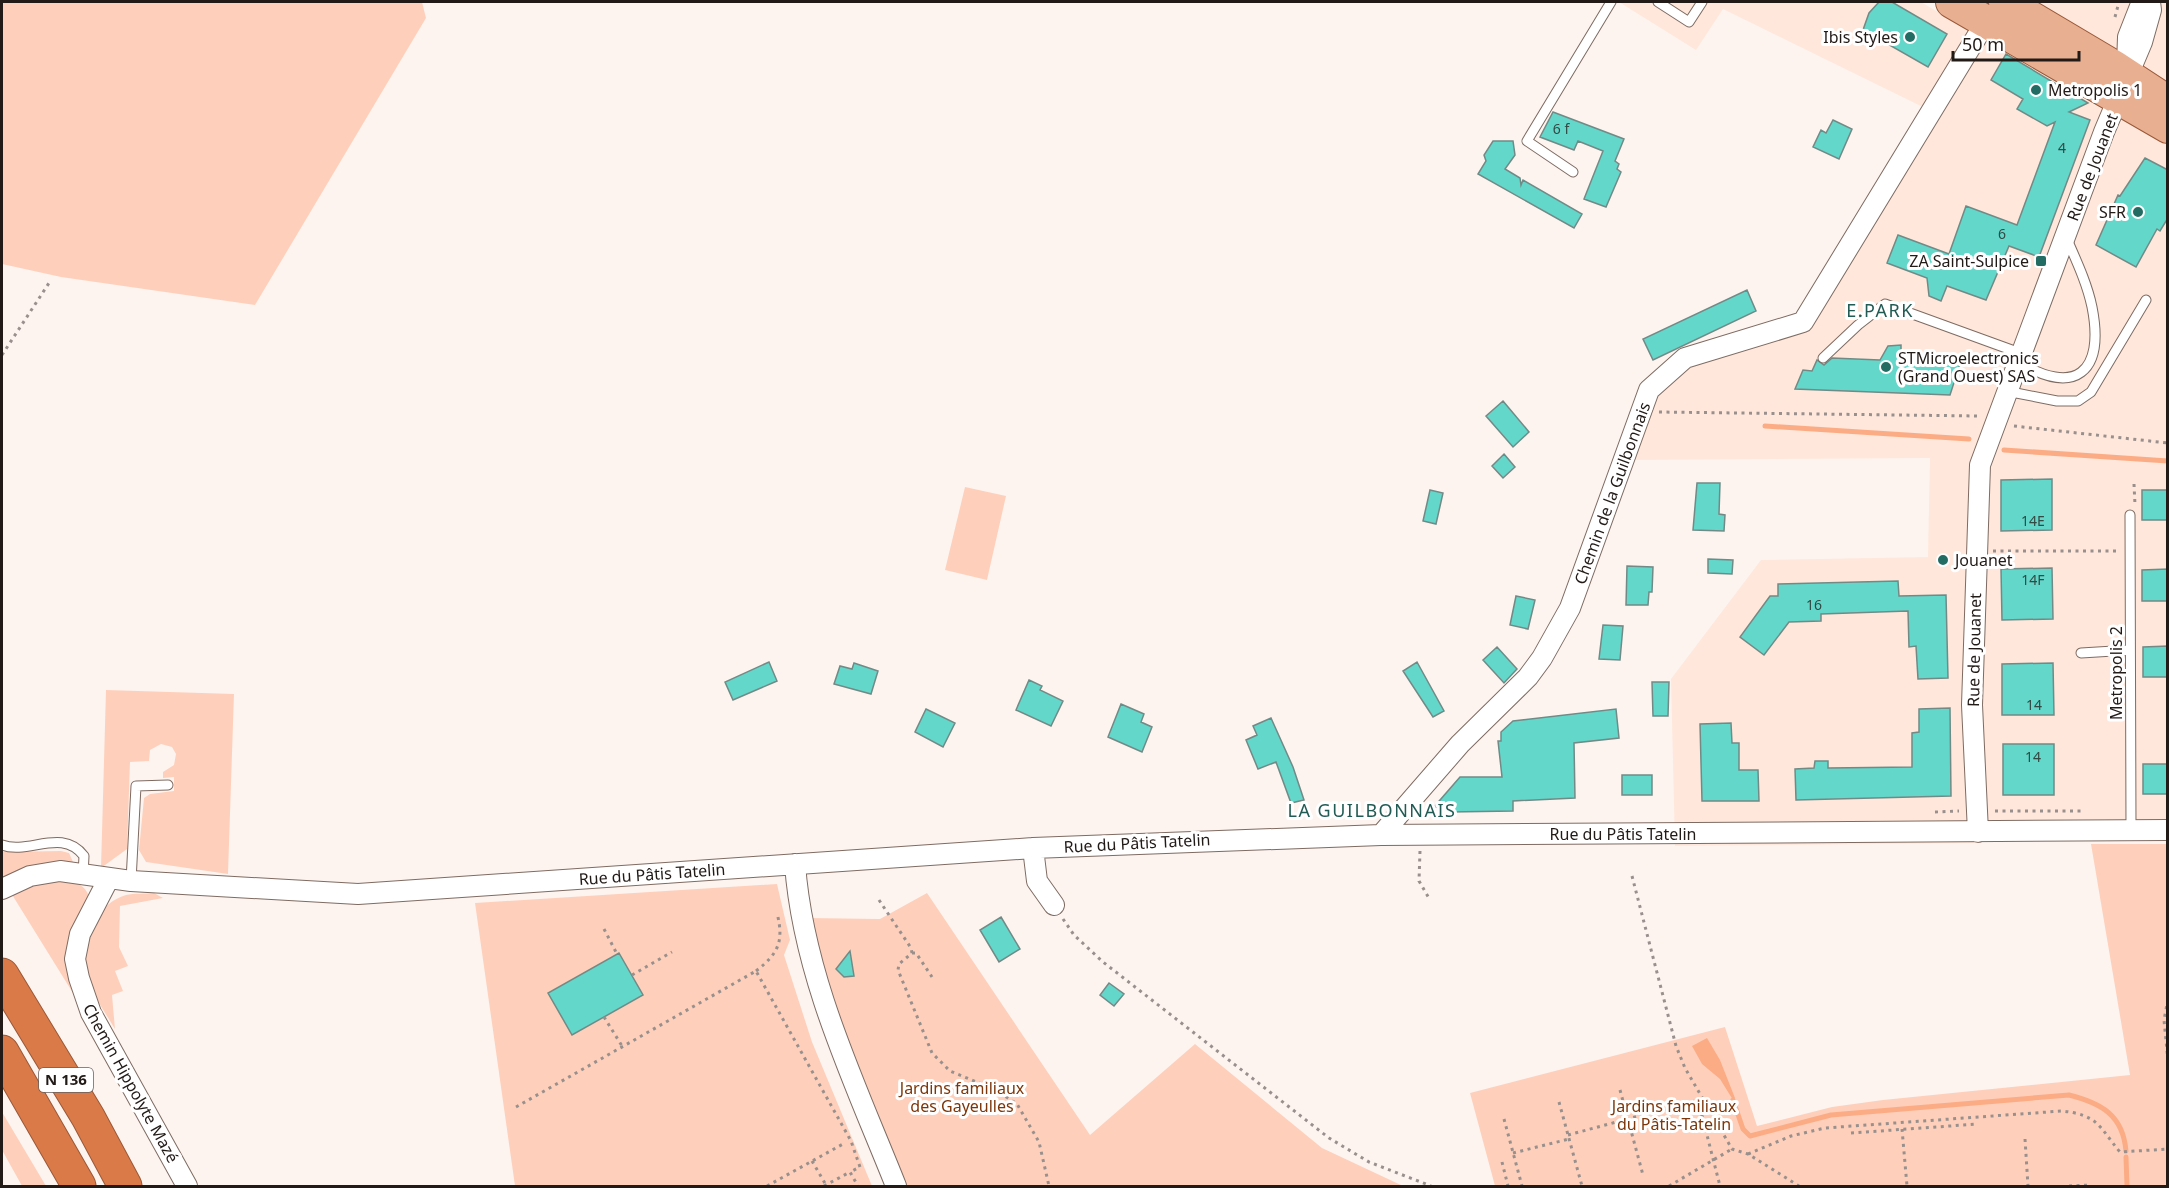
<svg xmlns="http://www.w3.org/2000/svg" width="2169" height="1188" font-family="'Noto Sans',sans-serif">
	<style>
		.built { fill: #ffe7db }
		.green { fill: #fed0bb }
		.water { fill: #fcac84 }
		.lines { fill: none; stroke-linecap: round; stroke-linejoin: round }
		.stream { stroke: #fcac84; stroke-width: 5 }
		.building { fill: #62d7ca; stroke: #728a86; stroke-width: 1.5 }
		.lane-casing { stroke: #7e6b62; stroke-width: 11 }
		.street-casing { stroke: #7e6b62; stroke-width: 22 }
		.primary-casing { stroke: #9a5837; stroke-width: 34 }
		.highway-casing { stroke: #9a5837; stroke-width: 35 }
		.path { stroke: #99908d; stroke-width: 3; stroke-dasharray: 3 4.5; stroke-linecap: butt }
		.lane { stroke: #fff; stroke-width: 9 }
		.street { stroke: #fff; stroke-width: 20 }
		.primary { stroke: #e9af91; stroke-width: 32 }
		.highway { stroke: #da7a48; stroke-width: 33 }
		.poi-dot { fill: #236c64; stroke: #fff; stroke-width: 2 }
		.labels { text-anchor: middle; stroke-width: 6; stroke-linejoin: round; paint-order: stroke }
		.number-label { font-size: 14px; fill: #324944 }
		.shield { fill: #fff; stroke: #645f5d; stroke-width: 1.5 }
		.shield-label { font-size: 15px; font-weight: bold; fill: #221a17 }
		.poi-label { font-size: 16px; fill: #221a17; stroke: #fff; text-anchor: end }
		.street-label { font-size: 16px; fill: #221a17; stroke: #fff }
		.park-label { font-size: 16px; fill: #7c3609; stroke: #fff }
		.neighbourhood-label { font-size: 18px; letter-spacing: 1.5px; fill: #225b54; stroke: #fff }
	</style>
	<rect width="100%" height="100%" fill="#fdf4f0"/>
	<!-- built -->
	<path class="built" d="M1619 2H1921L2110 114 2167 127V830L1978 833V843L1675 846 1671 679 1761 560 1928 557 1930 458 1624 460 1649 390 1685 358 1798 326 1933 112 1723 9 1696 50Z
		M2028 2H2167V91Z"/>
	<!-- green -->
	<path class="green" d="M2 2H422L426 18 255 305 61 277 2 264Z
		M965 487 1006 496 987 580 945 570Z
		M106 690 234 694 228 874 146 862 139 850 144 798 150 794 174 791V777L163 778V772L174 765 176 754 172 747 161 744 150 750 149 761 130 762 127 849 101 868Z
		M2091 844H2167V1186H1495L1470 1093 1725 1027 1757 1126 1832 1107 1883 1100 2130 1075Z
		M61 851 69 853 73 862 2 879V852Z
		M47 879C65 881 84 878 90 899L81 1006 11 893Z
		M777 884 790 940 784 955 812 1042 872 1186H515L475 903Z
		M154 893 163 898 120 906 119 947 128 966 115 971 123 991 112 995 115 1029C105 1012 89 990 85 971 80 942 95 904 126 895 134 893 145 894 154 893Z
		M927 893 1090 1135 1195 1044 1322 1148 1403 1186H904L841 1035 807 918 880 919Z
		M2 1112 46 1186H22L2 1150Z"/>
	<!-- water -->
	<path class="water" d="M1707 1038 1720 1060 1735 1098 1733 1100 1720 1079 1702 1064 1692 1046Z"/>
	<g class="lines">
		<!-- stream -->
		<path class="stream" d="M1765 426 1969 439
			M2004 450 2168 461
			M1733 1100 1743 1129 1750 1136 1831 1115 2069 1095C2101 1103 2123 1115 2126 1151
			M2126 1157 2127 1186"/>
	</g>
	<!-- building -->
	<path class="building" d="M1879 2H1892L1947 34 1928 67 1863 30 1869 13Z
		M2006 54 2088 103 2069 112 2090 120 2039 257 2009 246 1986 300 1947 286 1941 301 1929 296 1927 278 1887 263 1898 235 1949 254 1966 206 2017 225 2055 122 2047 126 2017 109 2023 99 1991 80Z
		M1553 112 1624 139 1615 161 1619 164 1617 169 1621 172 1606 207 1584 199 1603 151 1578 141 1574 150 1540 137Z
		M1833 120 1852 129 1839 159 1813 147 1821 130 1826 133Z
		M1493 141H1513L1515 155 1505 169 1520 178 1521 185 1523 180 1582 214 1574 228 1478 174 1486 161 1484 155Z
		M2145 158 2168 170V218L2160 231 2157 229 2136 267 2096 245 2118 195 2120 196Z
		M1747 290 1756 311 1653 360 1643 339Z
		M1901 345V361L1960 364 1950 395 1795 389 1803 370 1812 371 1817 360 1824 365 1832 358 1880 360 1888 346Z
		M1503 401 1529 432 1513 447 1486 416Z
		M1504 454 1515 467 1503 478 1492 466Z
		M2052 479V530L2001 531V480Z
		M1697 483H1720L1719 514 1725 515 1724 531 1693 530Z
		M1430 490 1443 493 1436 524 1423 521Z
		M2142 490H2168V520H2142Z
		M1708 559 1733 560 1732 574 1708 573Z
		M1627 566 1653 567 1652 592H1649L1648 605H1626Z
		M2052 568 2053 619 2002 620 2001 569Z
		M2168 569V601H2142V570Z
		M1898 581 1899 596 1946 595 1948 678 1918 679 1916 646 1909 647 1908 611 1821 614V621L1789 622 1764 655 1740 637 1770 596H1778V584Z
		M1516 596 1535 600 1528 629 1510 625Z
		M1603 625 1623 626 1620 660 1599 659Z
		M2168 646V677H2143V647Z
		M1497 647 1517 669 1504 683 1483 660Z
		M769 662 777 681 733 700 725 682Z
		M1417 662 1444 711 1433 717 1403 671Z
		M854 663 878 671 871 694 834 684 840 666 852 669Z
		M2053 663 2054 715H2002V664Z
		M1029 680 1042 686 1040 690 1063 701 1051 726 1016 710Z
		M1652 682H1669L1668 716H1653Z
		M1121 704 1144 714 1141 722 1152 727 1142 752 1108 737Z
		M1950 708 1951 796 1796 800 1795 769 1814 768 1815 761H1828V768L1912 767V733L1919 732V709Z
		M926 709 955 723 943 747 915 732Z
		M1616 709 1619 738 1574 743 1575 798 1513 801V811L1450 812V806L1434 807 1460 777H1502L1498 741H1501V732L1513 721Z
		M1271 718 1293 767 1304 800 1291 803 1276 762 1258 769 1246 740 1257 735 1253 726Z
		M1731 723 1732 743H1739V770H1758L1759 801H1702L1700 724Z
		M2003 744H2054V795H2003Z
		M2143 764H2168V794H2143Z
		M1622 775H1652V795H1622Z
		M1001 917 1020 949 999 962 980 930Z
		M850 951 854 976 844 977 836 969Z
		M619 953 643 995 572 1035 548 993Z
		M1109 983 1124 994 1114 1006 1100 995Z"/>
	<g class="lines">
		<defs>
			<path id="lane" d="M1658 2 1689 22 1702 2
				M1573 172 1527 141 1611 2
				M1823 358 1858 325 1885 304 2020 353
				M2017 361C2075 397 2105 373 2092 307 2087 283 2076 260 2066 237
				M2006 391 2057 401H2078L2091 392 2146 300
				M2130 515 2131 830
				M2081 653 2130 650
				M2 845C29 855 62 827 84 856L83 875
				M131 881 136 786 168 785"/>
			<path id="street" d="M2127 65 2128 37 2141 4
				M1978 832 1972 705 1980 465 2104 132 2142 42 2151 10 2150 2
				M1381 835 1460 744 1528 677 1542 658 1570 608 1649 390 1685 358 1803 322 1987 20
				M1033 848 1037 881 1054 905
				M795 864C803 976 855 1083 896 1186
				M109 878 80 934 75 959 79 978 91 1013 187 1186
				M2 889 30 876 60 871 131 881 358 894 1033 848 1381 835 2168 830"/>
			<path id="primary" d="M1952 2 2168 127
				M2005 2 2113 66 2168 102"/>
			<path id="highway" d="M2 975 88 1117 125 1186
				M2 1052 79 1186"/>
		</defs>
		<!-- lane casing -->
		<use href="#lane" class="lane-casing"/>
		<!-- street casing -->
		<use href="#street" class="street-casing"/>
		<!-- primary casing -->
		<use href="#primary" class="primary-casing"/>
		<!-- highway casing -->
		<use href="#highway" class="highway-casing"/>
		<!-- path -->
		<path class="path" d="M2115 17 2119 2
			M2 355 49 283
			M1659 412 1979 416
			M2014 426 2168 443
			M2134 484 2135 505
			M1993 551H2118
			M1995 811H2085
			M1935 812 1959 811
			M1420 851 1419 881 1430 900
			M1632 876 1676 1046 1685 1068 1732 1149 1748 1154 1799 1186
			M879 900 911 948 912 953 899 964 898 970 932 1053 950 1071 996 1090 1017 1104 1039 1142 1049 1186
			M1063 919 1074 935 1103 962 1329 1138 1369 1162 1431 1186
			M604 929 617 954
			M912 953H916L932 977
			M756 971C779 953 784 941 777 913
			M632 975 672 952
			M2168 999 2164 1020 2168 1061
			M604 1017 622 1046
			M1620 1090 1643 1175
			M1698 1100 1720 1186
			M1559 1102 1582 1186
			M516 1107 756 971 851 1141 860 1167 850 1172
			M1504 1119 1522 1186
			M1902 1129 1907 1186
			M1851 1133 1978 1124
			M1568 1135 1702 1099
			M2025 1139 2028 1186
			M1513 1153 1569 1139
			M1748 1154 1791 1136 1825 1128 2062 1111C2099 1115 2099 1127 2120 1152L2168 1149
			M812 1161 826 1185
			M1502 1162 1508 1186
			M767 1186 843 1144
			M824 1186 850 1172 858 1186
			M1669 1186 1732 1149
			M2069 1186 2091 1185"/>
		<!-- lane -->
		<use href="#lane" class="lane"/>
		<!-- street -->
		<use href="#street" class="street"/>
		<!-- primary -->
		<use href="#primary" class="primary"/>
		<!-- highway -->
		<use href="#highway" class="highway"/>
	</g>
	<!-- markers -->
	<g class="poi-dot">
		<circle cx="1910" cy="37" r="6"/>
		<circle cx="2036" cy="90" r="6"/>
		<circle cx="2138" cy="212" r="6"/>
		<rect x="2035" y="255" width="12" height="12" rx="3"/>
		<circle cx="1886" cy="367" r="6"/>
		<circle cx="1943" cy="560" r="6"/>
	</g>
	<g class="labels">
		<!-- number labels -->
		<g class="number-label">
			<text x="1561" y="134">6 f</text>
			<text x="2062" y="153">4</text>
			<text x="2002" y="239">6</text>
			<text x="2033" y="526">14E</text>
			<text x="2033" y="585">14F</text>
			<text x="1814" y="610">16</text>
			<text x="2034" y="710">14</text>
			<text x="2033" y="762">14</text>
		</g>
		<!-- shield labels -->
		<rect class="shield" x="39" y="1068" width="54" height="24" rx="4.5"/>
		<g class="shield-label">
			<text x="66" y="1085">N 136</text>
		</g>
		<!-- poi labels -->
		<g class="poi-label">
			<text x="1898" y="43">Ibis Styles</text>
			<text x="2048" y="96" text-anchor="start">Metropolis 1</text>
			<text x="2126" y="218">SFR</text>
			<text x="2029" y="267">ZA Saint-Sulpice</text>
			<text x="1898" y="364" text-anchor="start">STMicroelectronics<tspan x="1898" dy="18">(Grand Ouest) SAS</tspan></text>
			<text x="1955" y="566" text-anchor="start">Jouanet</text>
		</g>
		<!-- street labels -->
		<g class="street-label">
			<text transform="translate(2092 167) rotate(-69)" y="6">Rue de Jouanet</text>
			<text transform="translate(1612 493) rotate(-70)" y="6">Chemin de la Guilbonnais</text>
			<text transform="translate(1974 650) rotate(-89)" y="6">Rue de Jouanet</text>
			<text transform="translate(2116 673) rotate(-90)" y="6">Metropolis 2</text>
			<text x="1623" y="840">Rue du Pâtis Tatelin</text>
			<text transform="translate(1137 843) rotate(-3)" y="6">Rue du Pâtis Tatelin</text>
			<text transform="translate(652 874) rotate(-4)" y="6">Rue du Pâtis Tatelin</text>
			<text transform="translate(131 1083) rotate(61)" y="6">Chemin Hippolyte Mazé</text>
		</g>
		<!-- park labels -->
		<g class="park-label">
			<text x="962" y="1094">Jardins familiaux<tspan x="962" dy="18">des Gayeulles</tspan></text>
			<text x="1674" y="1112">Jardins familiaux<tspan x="1674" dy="18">du Pâtis-Tatelin</tspan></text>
		</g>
		<!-- neighbourhood labels -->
		<g class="neighbourhood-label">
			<text x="1880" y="317">E.PARK</text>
			<text x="1372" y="817">LA GUILBONNAIS</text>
		</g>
	</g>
	<!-- border -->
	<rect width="2169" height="1188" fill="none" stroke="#221a17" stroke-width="6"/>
	<!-- scale -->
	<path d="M1953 51v9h126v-9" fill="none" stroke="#221a17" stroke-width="3"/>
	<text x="1962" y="51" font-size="18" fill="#221a17" stroke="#ffffff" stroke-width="4.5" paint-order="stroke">50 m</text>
</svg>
